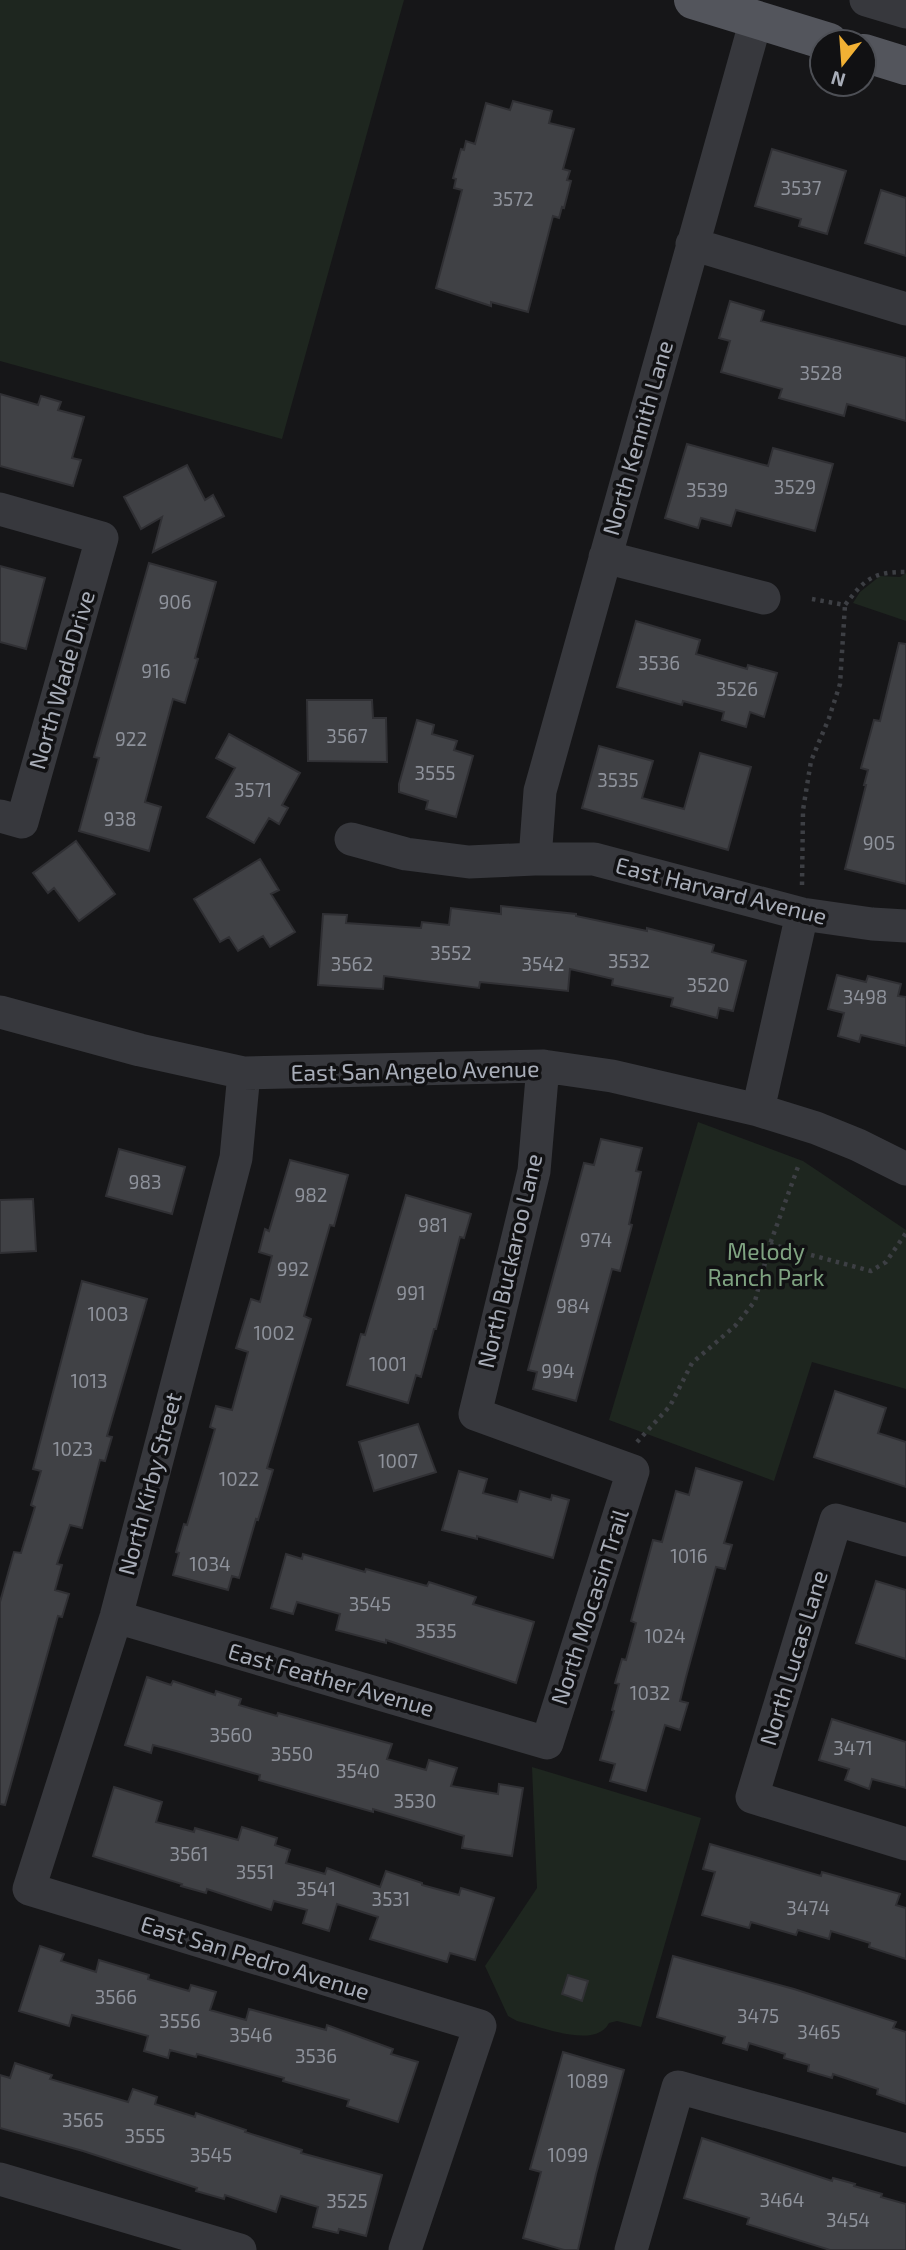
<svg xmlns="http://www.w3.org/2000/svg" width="906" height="2250" font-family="'Exo 2',sans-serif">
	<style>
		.green { fill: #1e261f }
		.building { fill: #404145; stroke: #303034; stroke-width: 2 }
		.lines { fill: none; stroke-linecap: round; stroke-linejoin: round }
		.path { stroke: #3d3f44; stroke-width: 4.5; stroke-dasharray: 3.5 5; stroke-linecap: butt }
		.minor { stroke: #37383d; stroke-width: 33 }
		.major { stroke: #53555c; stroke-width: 38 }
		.labels { text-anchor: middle; stroke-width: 7; stroke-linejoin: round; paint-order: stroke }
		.number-label { font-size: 19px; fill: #8e929b }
		.street-label { font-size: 23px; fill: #a8adb8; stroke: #111113 }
		.park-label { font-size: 23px; fill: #7fa381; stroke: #111113 }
	</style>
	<rect width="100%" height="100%" fill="#161618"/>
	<!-- green -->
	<path class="green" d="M0 0H404L282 439 0 361Z
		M906 573V621L853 603 860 592 880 576 900 577Z
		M698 1122 803 1161 906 1230V1389L812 1362 774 1481 609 1420Z
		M532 1767 701 1818 641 2027 617 2021 609 2023C595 2050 540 2026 517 2021L508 2016 485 1966 537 1888Z"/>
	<!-- building -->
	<path class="building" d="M513 101 552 111 549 123 574 129 563 169 570 171 567 180 571 181 564 208 562 207 559 218 553 216 528 312 491 302V306L436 288 462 190 454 188 456 179 453 178 461 149 464 150 466 141 475 144 486 103 510 110Z
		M772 149 846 171 827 234 799 226 801 219 755 206Z
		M881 190 906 198V256L865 243Z
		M730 301 764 311 761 321 906 358V421L847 404 844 416 779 398 782 389 721 372 730 341 719 338Z
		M0 394 38 405 41 396 61 402 58 410 84 417 72 458 81 460 73 486 0 466Z
		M687 444 768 466 773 448 833 464 815 531 736 510 731 526 701 518 698 528 665 518Z
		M187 465 205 500 213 495 224 516 153 552 162 517 141 529 124 497Z
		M149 563 216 582 195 658 198 659 185 703 173 699 145 802 161 807 149 851 79 831 99 758 94 757Z
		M0 566 45 578 26 649 0 642Z
		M636 621 700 640 696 654 747 669 748 665 777 673 764 717 750 712 746 727 722 720 724 712 683 701 682 705 617 687Z
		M899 643 906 644V884L845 869 866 785H864L868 770 861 768 874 720 880 721Z
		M307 700H372L373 718H386L387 762 308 761Z
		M417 720 434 725 432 734 457 741 454 750 473 756 456 817 426 809 428 801 399 792V784Z
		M229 734 300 773 282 805 288 808 279 824 269 818 254 843 207 817 235 768 216 758Z
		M599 746 653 761 642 798 684 809 700 753 751 767 728 850 582 808Z
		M76 841 115 894 79 921 54 888 48 893 33 873Z
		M260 859 279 890 271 894 295 932 270 947 263 936 238 951 229 937 220 942 194 899Z
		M501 906 576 914V916L647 931V928L714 945 712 952 746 961 733 1011 719 1008 717 1018 671 1006 673 998 612 985 613 979 570 969 568 991 480 982 479 988 384 976 383 989 318 985 323 914 347 915 346 923 421 928 422 922 449 925 451 908 501 914Z
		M837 975 866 982 868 976 901 984 898 996 906 997V1046L861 1035 859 1042 838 1036 844 1013 828 1009Z
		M601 1139 642 1148 636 1171 641 1172 629 1224 632 1225 620 1271 612 1269 576 1401 533 1389 537 1372 528 1370 584 1163 594 1165Z
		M119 1149 185 1167 172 1214 106 1196Z
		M290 1160 348 1175 334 1226 330 1225 304 1316 311 1319 267 1468 273 1470 258 1520 256 1519 239 1578 232 1576 228 1590 173 1575 179 1553 176 1552 184 1524 187 1525 215 1429 210 1427 216 1406 232 1410 248 1352 236 1348 251 1299 260 1302 272 1256 259 1252 265 1229 269 1231Z
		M406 1195 471 1214 464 1238 460 1237 436 1329H434L421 1377 416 1375 408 1403 347 1385 361 1334 365 1335Z
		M33 1199 36 1251 0 1253V1200Z
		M82 1281 147 1299 107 1436 112 1437 105 1461 100 1460 82 1528 70 1525 57 1564 62 1565 55 1590 69 1594 62 1617 58 1616 5 1805 0 1804V1602L14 1552 21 1553 35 1507 31 1505 41 1471 33 1469Z
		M835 1391 886 1408 878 1433 906 1442V1487L814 1457Z
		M418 1424 436 1472 374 1491 359 1442Z
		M696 1468 742 1482 724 1543 732 1545 725 1569 716 1567 686 1677 680 1701 688 1703 680 1730 665 1725 646 1791 610 1781 615 1764 600 1760 614 1711 612 1710 619 1684 615 1683 622 1659 626 1660 636 1623 631 1621 653 1540 662 1542 676 1491 689 1495Z
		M459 1471 487 1479 483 1493 517 1502 520 1491 551 1500 552 1495 569 1500 553 1558 477 1536V1539L442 1530Z
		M286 1554 302 1559 303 1554 365 1572 366 1569 427 1586 429 1582 476 1597 473 1604 534 1622 516 1683 386 1640V1643L336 1630 340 1614 297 1602 293 1614 271 1608Z
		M876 1581 906 1590V1659L856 1643Z
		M147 1677 171 1685 173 1681 215 1695 216 1691 241 1699 239 1705 277 1716 278 1713 392 1744 387 1759 426 1770 429 1760 457 1768 451 1786 498 1794 499 1784 523 1788 512 1856 462 1848 464 1836 373 1809V1812L259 1780 260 1775 176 1751 153 1745 151 1753 125 1745Z
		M832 1719 906 1742V1788L872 1779 869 1789 845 1780 849 1769 819 1760Z
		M114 1787 162 1802 156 1822 194 1832 195 1828 238 1840 242 1827 277 1838 275 1845 290 1850 286 1863 325 1874 327 1868 380 1887 386 1871 422 1883V1885L459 1895 461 1888 494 1898 475 1960 450 1953 447 1962 370 1939 378 1917 337 1904 329 1931 303 1923 307 1910 274 1901 271 1910 207 1889 206 1893 181 1886 182 1884 93 1856Z
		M710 1844 821 1876 822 1872 900 1894 896 1905 906 1908V1959L869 1947 870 1943 831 1931 829 1939 798 1930 796 1935 751 1922 749 1928 702 1915 715 1872 703 1869Z
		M40 1946 64 1954 61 1961 96 1972 99 1960 149 1975 148 1979 189 1991 191 1985 216 1992 210 2010 246 2020 249 2009 326 2030 327 2025 393 2049 391 2054 418 2062 398 2122 347 2106 349 2100 283 2081 284 2078 197 2054 196 2057 170 2050 168 2058 144 2051 148 2036 72 2015 69 2026 19 2011Z
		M673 1956 794 1989 896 2022 893 2028 906 2032V2104L877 2094 878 2089 833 2074 832 2078 808 2071 809 2065 784 2058 785 2054 749 2043 747 2050 723 2043 725 2037 657 2017Z
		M568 1975 588 1981 582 2001 562 1994Z
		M563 2052 624 2070 596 2174 578 2250H564L523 2238 541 2172 530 2169Z
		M15 2063 52 2075 50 2079 128 2102 133 2089 157 2097 155 2104 195 2117 196 2113 246 2130 245 2132 302 2150 301 2153 382 2175 366 2236 339 2229 338 2233 313 2227 318 2207 281 2196 276 2212 225 2195 224 2199 196 2191 197 2188 83 2151 0 2128V2075L10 2078Z
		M702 2138 832 2181 833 2178 855 2184 854 2186 882 2194 881 2197 906 2204V2250H830L747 2224 749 2218 684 2198Z"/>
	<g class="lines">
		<!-- path -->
		<path class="path" d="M812 599 845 605C865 579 872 572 906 572
			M802 885 803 810 811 761 829 718 840 684 845 605
			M770 1244 871 1271 886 1262 906 1233
			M637 1442 670 1406 692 1363 735 1326 755 1301 770 1244 799 1164"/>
		<!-- minor -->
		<path class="minor" d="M866 0 906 12
			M692 244 906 309
			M0 509 102 538 22 822 0 816
			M605 557 764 598
			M351 839 406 854 469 862 535 859H594L802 914 872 924 906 926
			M535 859 540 791 756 20
			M0 1012 140 1050 244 1073 543 1066 612 1076 758 1110 816 1128 858 1145 906 1169
			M244 1073 236 1158 116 1617 29 1889 480 2026 405 2250
			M758 1110 802 914
			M906 1540 836 1520 752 1797 906 1844
			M116 1617 547 1743 633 1471 475 1414 534 1171 543 1066
			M0 2179 240 2250
			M631 2250 678 2087 906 2150"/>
		<!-- major -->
		<path class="major" d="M693 0 829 42
			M864 53 906 66"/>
	</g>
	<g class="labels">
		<!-- number labels -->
		<g class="number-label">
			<text x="801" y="195">3537</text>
			<text x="513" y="206">3572</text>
			<text x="821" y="380">3528</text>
			<text x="795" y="494">3529</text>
			<text x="707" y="497">3539</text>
			<text x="175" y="609">906</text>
			<text x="659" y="670">3536</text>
			<text x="156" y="678">916</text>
			<text x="737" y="696">3526</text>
			<text x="347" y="743">3567</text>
			<text x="131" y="746">922</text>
			<text x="435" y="780">3555</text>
			<text x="618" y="787">3535</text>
			<text x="253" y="797">3571</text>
			<text x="120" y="826">938</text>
			<text x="879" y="850">905</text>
			<text x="451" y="960">3552</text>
			<text x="629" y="968">3532</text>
			<text x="352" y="971">3562</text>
			<text x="543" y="971">3542</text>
			<text x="708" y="992">3520</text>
			<text x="865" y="1004">3498</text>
			<text x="145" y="1189">983</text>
			<text x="311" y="1202">982</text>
			<text x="433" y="1232">981</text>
			<text x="596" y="1247">974</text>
			<text x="293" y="1276">992</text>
			<text x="411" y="1300">991</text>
			<text x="573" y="1313">984</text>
			<text x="108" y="1321">1003</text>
			<text x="274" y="1340">1002</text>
			<text x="388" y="1371">1001</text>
			<text x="558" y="1378">994</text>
			<text x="89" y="1388">1013</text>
			<text x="73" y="1456">1023</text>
			<text x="398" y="1468">1007</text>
			<text x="239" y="1486">1022</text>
			<text x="689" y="1563">1016</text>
			<text x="210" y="1571">1034</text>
			<text x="370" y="1611">3545</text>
			<text x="436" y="1638">3535</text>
			<text x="665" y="1643">1024</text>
			<text x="650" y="1700">1032</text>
			<text x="231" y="1742">3560</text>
			<text x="853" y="1755">3471</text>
			<text x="292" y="1761">3550</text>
			<text x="358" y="1778">3540</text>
			<text x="415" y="1808">3530</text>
			<text x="189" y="1861">3561</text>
			<text x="255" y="1879">3551</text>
			<text x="316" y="1896">3541</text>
			<text x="391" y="1906">3531</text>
			<text x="808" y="1915">3474</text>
			<text x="116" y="2004">3566</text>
			<text x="758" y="2023">3475</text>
			<text x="180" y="2028">3556</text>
			<text x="819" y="2039">3465</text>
			<text x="251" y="2042">3546</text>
			<text x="316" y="2063">3536</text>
			<text x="588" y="2088">1089</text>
			<text x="83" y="2127">3565</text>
			<text x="145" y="2143">3555</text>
			<text x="211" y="2162">3545</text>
			<text x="568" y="2162">1099</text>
			<text x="782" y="2207">3464</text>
			<text x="347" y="2208">3525</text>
			<text x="848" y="2227">3454</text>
		</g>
		<!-- street labels -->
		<g class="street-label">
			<text transform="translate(638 438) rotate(-74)" y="8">North Kennith Lane</text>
			<text transform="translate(62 680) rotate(-74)" y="8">North Wade Drive</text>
			<text transform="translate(721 891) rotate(14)" y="8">East Harvard Avenue</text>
			<text transform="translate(415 1071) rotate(-1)" y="8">East San Angelo Avenue</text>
			<text transform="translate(510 1261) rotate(-77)" y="8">North Buckaroo Lane</text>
			<text transform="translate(150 1484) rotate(-75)" y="8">North Kirby Street</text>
			<text transform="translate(590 1607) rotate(-72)" y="8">North Mocasin Trail</text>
			<text transform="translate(794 1658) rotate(-73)" y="8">North Lucas Lane</text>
			<text transform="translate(331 1680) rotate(16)" y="8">East Feather Avenue</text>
			<text transform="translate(255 1958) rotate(17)" y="8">East San Pedro Avenue</text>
		</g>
		<!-- park labels -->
		<g class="park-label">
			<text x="766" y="1260">Melody<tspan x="766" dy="26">Ranch Park</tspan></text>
		</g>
	</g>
	<!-- north arrow -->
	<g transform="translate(843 63) rotate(197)"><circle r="33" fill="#111113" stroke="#4d4f55" stroke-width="2"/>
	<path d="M0-5L12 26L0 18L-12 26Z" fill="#f2b134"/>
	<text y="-10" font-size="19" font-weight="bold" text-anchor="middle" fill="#a8adb8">N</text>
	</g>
</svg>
